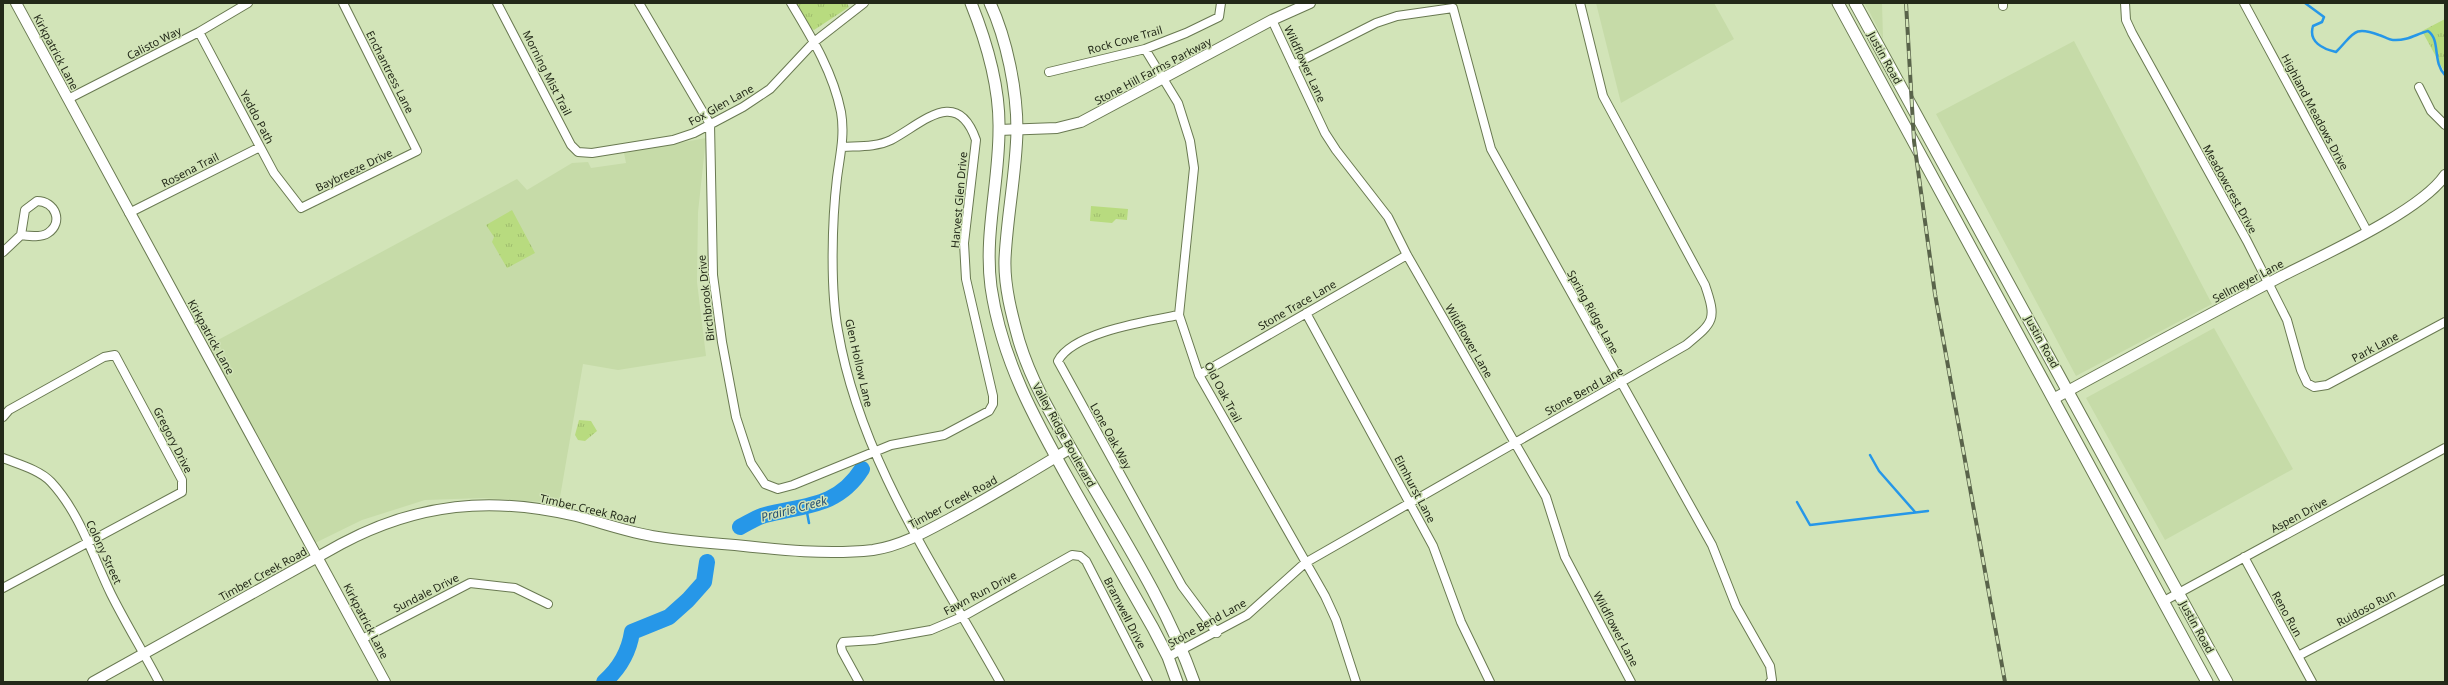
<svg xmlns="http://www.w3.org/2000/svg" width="2448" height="685" font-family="'Noto Sans',sans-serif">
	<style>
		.built { fill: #c6dba8 }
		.grass { fill: url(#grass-tufts) }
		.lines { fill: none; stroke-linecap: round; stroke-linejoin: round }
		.stream { stroke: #2697e8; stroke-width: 2.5 }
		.river { stroke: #2697e8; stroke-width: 16 }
		.minor-casing { stroke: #697951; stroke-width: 10 }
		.tertiary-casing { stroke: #697951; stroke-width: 12 }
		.secondary-casing { stroke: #697951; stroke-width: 13 }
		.minor { stroke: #fff; stroke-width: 8 }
		.tertiary { stroke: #fff; stroke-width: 10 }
		.secondary { stroke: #fff; stroke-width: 11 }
		.rail-casing { stroke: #59634a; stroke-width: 4 }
		.rail { stroke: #d2e4b8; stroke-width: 2.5; stroke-dasharray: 8; stroke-linecap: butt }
		.labels { text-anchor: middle; stroke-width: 3; stroke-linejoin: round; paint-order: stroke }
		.street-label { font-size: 11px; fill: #232919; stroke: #d2e4b8 }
		.water-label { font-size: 12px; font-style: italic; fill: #285174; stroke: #d2e4b8 }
	</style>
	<defs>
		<pattern id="grass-tufts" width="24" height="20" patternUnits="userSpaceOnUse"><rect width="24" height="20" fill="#b8db7f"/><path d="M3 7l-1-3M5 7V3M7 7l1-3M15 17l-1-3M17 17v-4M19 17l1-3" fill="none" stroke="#9ebc6d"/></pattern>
	</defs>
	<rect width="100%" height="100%" fill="#d2e4b8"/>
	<!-- built -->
	<path class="built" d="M1596 3H1714L1734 39 1621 103Z
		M1864 3H1882L1883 39 1870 13Z
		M2074 41 2212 304 2076 376 1936 114Z
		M706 138 698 212 697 282 706 356 618 370 583 364 559 503 483 498 425 500 362 520 313 544 205 347 517 179 527 190 572 163 588 162 591 168 626 163 624 153Z
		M2214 328 2293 469 2165 540 2086 398Z"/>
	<!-- grass -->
	<path class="grass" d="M797 3H847L849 7 814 30 810 27Z
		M2445 19V73L2422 31Z
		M1091 206 1128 209 1127 220 1116 219 1112 223 1090 221Z
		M512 210 535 253 507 268 492 242 494 237 486 225Z
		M579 420 591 421 597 431 585 441 578 440 575 435Z"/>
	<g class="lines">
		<!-- stream -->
		<path class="stream" d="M2305 3 2324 17 2322 22 2313 26C2308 42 2323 49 2336 52 2354 34 2353 25 2379 35 2383 36 2389 40 2393 40 2408 41 2416 34 2428 31 2441 40 2432 62 2445 75
			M1870 455 1879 471 1915 512
			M1797 502 1810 525 1928 511
			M806 507 809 523"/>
		<!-- river -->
		<path class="river" d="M740 527C748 523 757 517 765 515 805 505 838 507 862 469
			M604 682C620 668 629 652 632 632L669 617 688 600 704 582 707 562"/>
		<defs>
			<path id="minor" d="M497 3 571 145 578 152 592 153 673 140 694 133 743 107 770 89 814 42 864 3
				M639 3 710 124 713 275 722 342 736 417 751 463 765 484 778 489 793 485 891 445 944 435 989 411 993 404V396L966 279 964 243 976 140C957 86 923 123 891 140 877 147 858 146 843 147
				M791 3C812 38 833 72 841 112 845 135 840 155 837 178 832 220 830 289 838 331 860 460 938 571 1000 682
				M2003 3V6
				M2125 3 2126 20 2132 33 2247 241 2287 320 2301 370 2307 383 2314 387 2327 385 2445 322
				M2244 3 2367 231
				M1272 20 1325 133 1336 150 1388 217 1407 255 1546 497 1565 557 1631 682
				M199 32 274 173 301 208 417 151 343 3
				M1145 49 1178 103 1190 141 1194 168 1179 315 1199 375 1325 596 1336 620 1356 682
				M1293 65 1376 23 1397 16 1453 8 1491 149 1712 545 1736 606 1770 666 1772 680 1770 682
				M1049 72 1145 49 1186 33 1219 17 1221 3
				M2419 87 2431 111 2445 125
				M68 99 199 32 248 3
				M37 201C55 201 64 222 48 233 41 238 29 236 21 235L25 210Z
				M129 213 260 147
				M3 252 21 235
				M1306 313 1433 546 1461 622 1490 682
				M1179 315C1149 321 1073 332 1058 361L1182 586 1217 633
				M1199 375 1407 255
				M3 417 9 410 104 357 115 355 182 480V492L3 588
				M3 458C18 464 40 470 51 482 80 513 93 557 111 594 126 624 144 653 159 682
				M2244 557 2312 682
				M2164 601 2445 448
				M362 639 470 583 515 588 548 604
				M2298 656 2445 579
				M1168 657 1247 615 1305 563 1686 345C1714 322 1717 320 1705 285L1603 96 1580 3
				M859 682 842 651 841 646 843 642 874 640 931 630 964 616 1072 555 1080 556 1086 561 1148 682"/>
			<path id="tertiary" d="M16 3 385 682
				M999 130 1057 128 1081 122 1272 20 1310 3
				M2055 398C2130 357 2206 316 2282 276 2323 255 2421 211 2445 175
				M93 682 341 544C418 503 491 496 576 516 603 523 630 533 658 537 683 541 709 543 735 545 781 550 827 555 873 550 901 546 927 531 951 518 992 496 1031 472 1071 448"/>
			<path id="secondary" d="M971 3C987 43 1000 87 999 130 999 183 984 235 991 287 1002 363 1038 425 1075 491 1101 536 1127 582 1153 628L1168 657 1177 682
				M990 3C1007 40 1017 90 1017 131 1016 174 1007 216 1005 259 1004 286 1012 316 1019 341 1032 384 1055 421 1077 459 1119 532 1166 603 1194 682
				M1838 3 2207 682
				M1855 3 2227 682"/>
		</defs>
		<!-- minor casing -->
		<use href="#minor" class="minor-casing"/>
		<!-- tertiary casing -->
		<use href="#tertiary" class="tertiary-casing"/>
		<!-- secondary casing -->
		<use href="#secondary" class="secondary-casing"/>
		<!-- minor -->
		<use href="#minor" class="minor"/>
		<!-- tertiary -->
		<use href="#tertiary" class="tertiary"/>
		<!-- secondary -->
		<use href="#secondary" class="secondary"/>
		<defs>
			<path id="rail" d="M1906 3 1914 141 1935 294 2005 682"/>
		</defs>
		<!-- rail casing -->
		<use href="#rail" class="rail-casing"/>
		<!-- rail -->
		<use href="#rail" class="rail"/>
	</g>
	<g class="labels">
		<!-- street labels -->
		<g class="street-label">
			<text transform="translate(1125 40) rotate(-16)" y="4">Rock Cove Trail</text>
			<text transform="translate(154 43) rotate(-27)" y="4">Calisto Way</text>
			<text transform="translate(56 52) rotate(62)" y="4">Kirkpatrick Lane</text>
			<text transform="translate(1885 58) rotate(61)" y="4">Justin Road</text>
			<text transform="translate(1305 64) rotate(65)" y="4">Wildflower Lane</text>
			<text transform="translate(1153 71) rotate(-28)" y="4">Stone Hill Farms Parkway</text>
			<text transform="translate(390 72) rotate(63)" y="4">Enchantress Lane</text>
			<text transform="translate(547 73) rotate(63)" y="4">Morning Mist Trail</text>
			<text transform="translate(721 105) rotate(-29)" y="4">Fox Glen Lane</text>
			<text transform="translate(2315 112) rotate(62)" y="4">Highland Meadows Drive</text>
			<text transform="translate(257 117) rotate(62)" y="4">Yeddo Path</text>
			<text transform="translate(190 170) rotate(-27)" y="4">Rosena Trail</text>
			<text transform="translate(354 170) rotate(-26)" y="4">Baybreeze Drive</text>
			<text transform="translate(2230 189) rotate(61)" y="4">Meadowcrest Drive</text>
			<text transform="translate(959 200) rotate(-85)" y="4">Harvest Glen Drive</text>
			<text transform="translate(2248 281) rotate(-28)" y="4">Sellmeyer Lane</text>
			<text transform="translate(706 298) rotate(-96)" y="4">Birchbrook Drive</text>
			<text transform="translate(1297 305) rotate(-30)" y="4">Stone Trace Lane</text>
			<text transform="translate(1593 312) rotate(61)" y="4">Spring Ridge Lane</text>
			<text transform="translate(211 337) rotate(61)" y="4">Kirkpatrick Lane</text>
			<text transform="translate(1469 341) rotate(60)" y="4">Wildflower Lane</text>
			<text transform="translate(2042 342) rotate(61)" y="4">Justin Road</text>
			<text transform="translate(2375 347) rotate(-28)" y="4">Park Lane</text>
			<text transform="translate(859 363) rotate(77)" y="4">Glen Hollow Lane</text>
			<text transform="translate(1584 391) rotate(-29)" y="4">Stone Bend Lane</text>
			<text transform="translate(1223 392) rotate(62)" y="4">Old Oak Trail</text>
			<text transform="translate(1064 435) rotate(61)" y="4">Valley Ridge Boulevard</text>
			<text transform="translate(1111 436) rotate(61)" y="4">Lone Oak Way</text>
			<text transform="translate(173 440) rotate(63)" y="4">Gregory Drive</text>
			<text transform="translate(1415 489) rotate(62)" y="4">Elmhurst Lane</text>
			<text transform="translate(953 502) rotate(-28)" y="4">Timber Creek Road</text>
			<text transform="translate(588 509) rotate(13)" y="4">Timber Creek Road</text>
			<text transform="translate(2299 515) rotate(-28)" y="4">Aspen Drive</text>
			<text transform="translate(104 552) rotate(65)" y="4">Colony Street</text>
			<text transform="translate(263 574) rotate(-29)" y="4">Timber Creek Road</text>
			<text transform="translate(426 593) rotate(-27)" y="4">Sundale Drive</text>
			<text transform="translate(980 593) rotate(-28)" y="4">Fawn Run Drive</text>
			<text transform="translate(2366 608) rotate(-28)" y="4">Ruidoso Run</text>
			<text transform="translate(1125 613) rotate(63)" y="4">Bramwell Drive</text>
			<text transform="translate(2287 614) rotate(61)" y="4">Reno Run</text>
			<text transform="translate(366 621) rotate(62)" y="4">Kirkpatrick Lane</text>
			<text transform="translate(1207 623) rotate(-29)" y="4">Stone Bend Lane</text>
			<text transform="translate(2197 627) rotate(61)" y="4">Justin Road</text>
			<text transform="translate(1616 629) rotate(62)" y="4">Wildflower Lane</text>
		</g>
		<!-- water labels -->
		<g class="water-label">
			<text transform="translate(794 509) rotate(-15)" y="4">Prairie Creek</text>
		</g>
	</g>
	<!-- border -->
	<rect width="2448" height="685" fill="none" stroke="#232919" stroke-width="8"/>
</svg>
